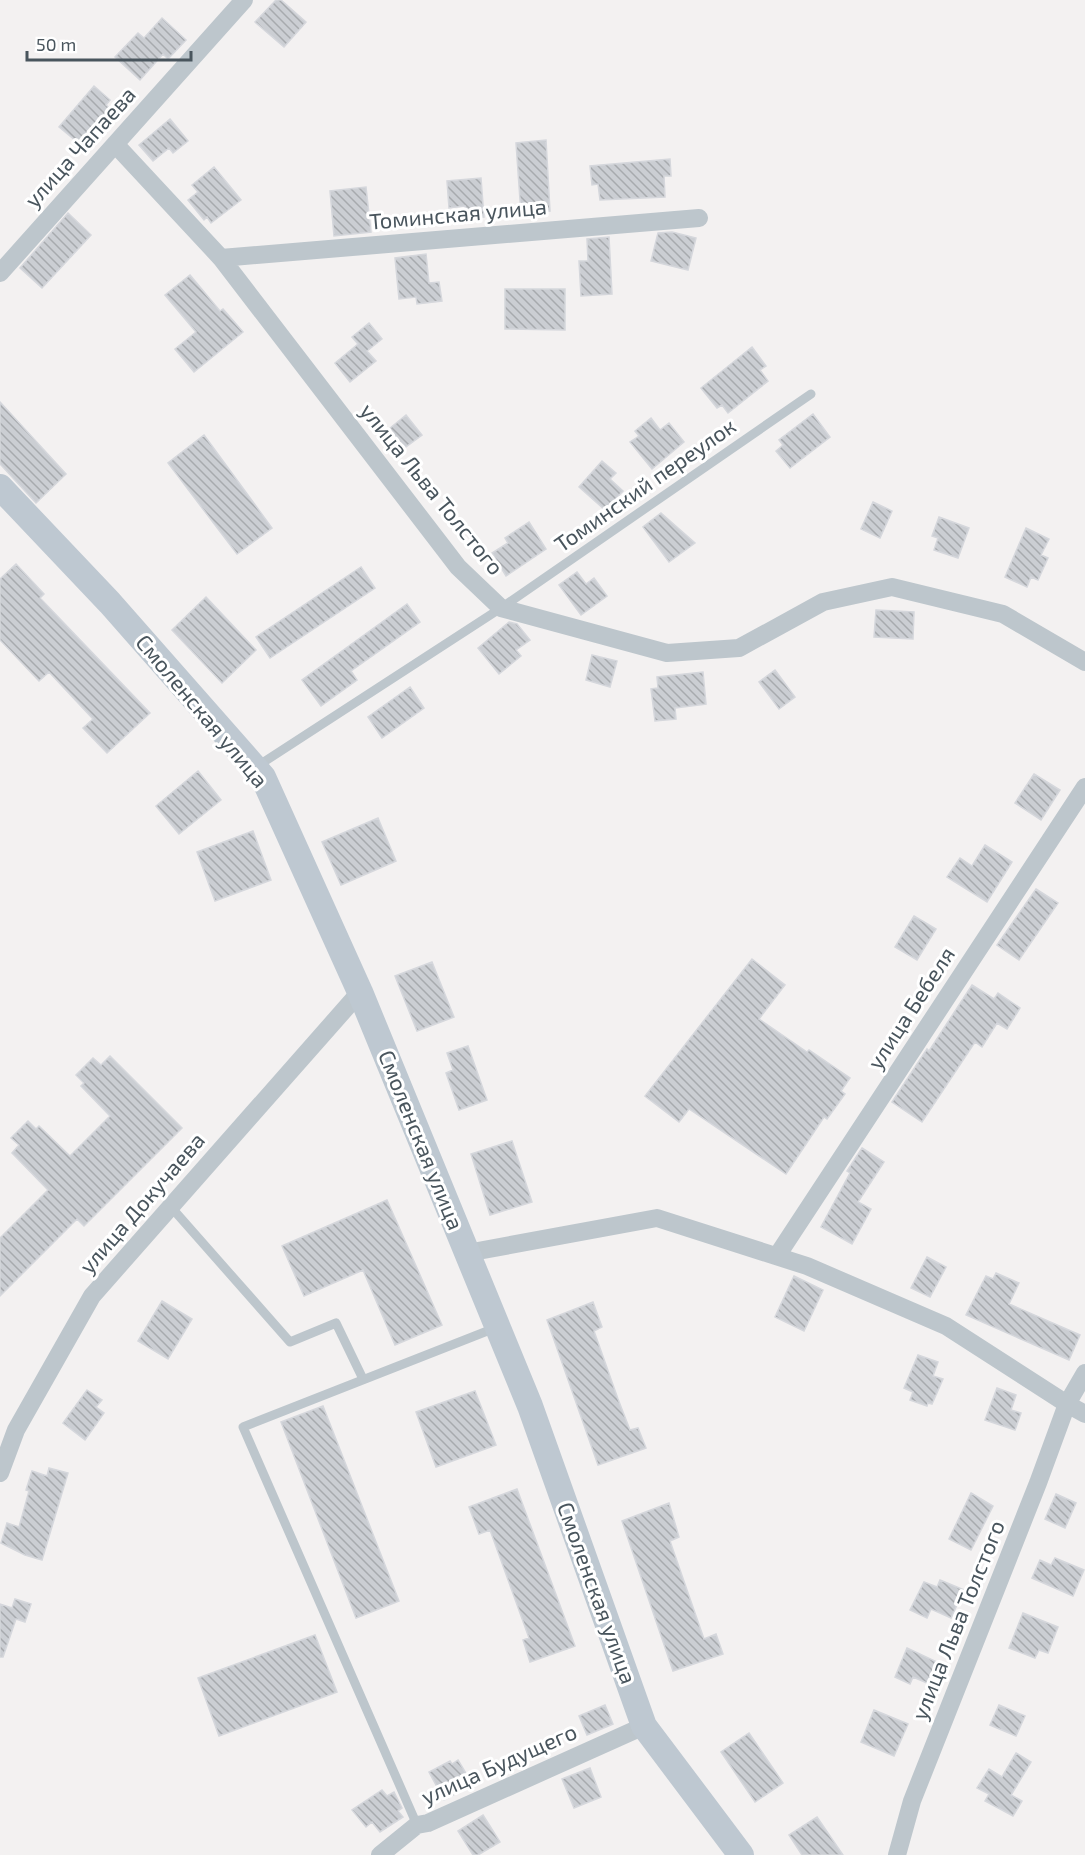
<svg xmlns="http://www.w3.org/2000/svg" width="1085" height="1855" font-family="'Exo 2',sans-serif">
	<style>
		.building { fill: url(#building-back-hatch); stroke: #d5d7dc; stroke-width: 1.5 }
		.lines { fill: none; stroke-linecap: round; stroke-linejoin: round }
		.service { stroke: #bdc6cc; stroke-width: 9 }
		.minor { stroke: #bdc6cc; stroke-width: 18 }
		.secondary { stroke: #bec8d1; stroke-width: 26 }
		.labels { text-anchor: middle; stroke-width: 6; stroke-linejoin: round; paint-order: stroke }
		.street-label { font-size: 22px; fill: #49555d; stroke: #fff }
	</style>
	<defs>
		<pattern id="building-back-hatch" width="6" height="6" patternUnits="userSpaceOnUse" patternTransform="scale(1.5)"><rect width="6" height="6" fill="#cbced3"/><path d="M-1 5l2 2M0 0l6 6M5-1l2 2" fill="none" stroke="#a7aaae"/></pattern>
	</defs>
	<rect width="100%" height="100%" fill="#f3f1f1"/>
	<!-- building -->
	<path class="building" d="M276 0H281L306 22 284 47 255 22Z
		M162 18 186 40 168 59 163 54 140 80 115 57 138 33 144 38Z
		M94 86 110 100 106 105 112 110 82 146 59 127Z
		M170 119 188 141 173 153 169 148 153 161 139 145Z
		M546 140 550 211 521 214 516 143Z
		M670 159 671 176H664L665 197 600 200 598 184 592 185 590 166Z
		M214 167 241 200 211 223 207 217 204 220 188 200 198 192 192 185Z
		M481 178 484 217 466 219 465 206 449 208 447 181Z
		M366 187 371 232 334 236 330 191Z
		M68 213 91 235 42 288 20 268Z
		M672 232 696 238 688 270 651 261 658 233Z
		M609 237 612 294 581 296 579 261H588L587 239Z
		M426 254 429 283 439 282 442 301 417 304 416 297 399 299 395 258Z
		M190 275 220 311 223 309 243 332 194 372 175 349 196 332 165 295Z
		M505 289H565V330L505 329Z
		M369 323 382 339 367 351 376 361 350 382 335 363 358 344 352 337Z
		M752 347 766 366 760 370 768 381 728 413 722 405 717 408 701 388Z
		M0 402 66 474 36 503 0 464Z
		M813 414 830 437 790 468 776 451 783 445 779 440Z
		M406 415 422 435 399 452 384 433Z
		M651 418 660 430 669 423 684 442 652 469 630 442 639 436 635 431Z
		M204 435 272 528 237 554 168 463Z
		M602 461 616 473 610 479 623 491 605 510 579 487Z
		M873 502 892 511 880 538 861 529Z
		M661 513 695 543 669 562 643 527Z
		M939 517 969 528 958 558 934 550 938 538 932 536Z
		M529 522 546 549 506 576 492 553 508 543 505 538Z
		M1026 528 1049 539 1041 555 1048 558 1038 580 1031 577 1027 587 1005 577Z
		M16 564 44 594 40 598 150 713 107 753 83 728 93 719 49 672 39 681 0 640V579Z
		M361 567 375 588 270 658 256 637Z
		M577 572 586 584 594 578 607 596 581 615 559 585Z
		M206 597 256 650 222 683 172 630Z
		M407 604 420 622 351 671 357 680 321 706 302 680Z
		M876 610 914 612 913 639 874 637Z
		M509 622 517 624 530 640 516 650 521 656 499 674 478 648Z
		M592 655 617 661 610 687 586 680Z
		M775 670 795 697 779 709 759 682Z
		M703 672 706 704 675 708 676 719 655 721 651 689 658 688 657 677Z
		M410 687 424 708 382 738 368 717Z
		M198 771 221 800 179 834 156 806Z
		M1034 774 1060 790 1041 820 1015 803Z
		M378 818 396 861 341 885 322 842Z
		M253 831 271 880 215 901 197 852Z
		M985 845 1012 862 987 902 947 877 960 858 972 866Z
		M1036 889 1058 903 1019 960 997 945Z
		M914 916 936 929 917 960 895 947Z
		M752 959 785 985 759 1019 807 1052 809 1050 850 1078 841 1091 845 1094 827 1119 824 1117 786 1174 689 1109 679 1122 645 1096Z
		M432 962 454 1017 417 1031 395 976Z
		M972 985 994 999 998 993 1020 1008 1007 1029 997 1023 982 1047 975 1042 922 1122 892 1102 927 1049 929 1051Z
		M468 1046 487 1100 459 1110 446 1073 453 1070 447 1053Z
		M110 1056 182 1128 84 1226 77 1219 0 1296V1238L48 1190 12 1153 19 1145 11 1138 28 1121 36 1129 39 1126 70 1156 110 1116 81 1086 84 1083 76 1075 93 1058 101 1065Z
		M512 1141 532 1202 490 1215 471 1154Z
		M862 1148 884 1162 858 1202 871 1209 852 1244 821 1227 850 1173 847 1171Z
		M387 1200 442 1325 395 1345 363 1270 304 1296 282 1246Z
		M927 1257 946 1267 930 1297 911 1288Z
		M996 1273 1019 1283 1009 1304 1080 1335 1069 1360 966 1315 986 1276 993 1279Z
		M794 1276 823 1290 804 1331 775 1317Z
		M162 1301 192 1319 168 1359 138 1341Z
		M593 1302 602 1327 594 1331 618 1399 630 1430 638 1428 646 1448 598 1465 547 1320Z
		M918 1355 938 1362 933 1376 943 1379 932 1404 928 1403 927 1406 910 1400 913 1392 904 1388Z
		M997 1388 1016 1395 1011 1410 1021 1413 1015 1430 985 1420Z
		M87 1390 102 1400 96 1407 104 1413 85 1440 63 1423Z
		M475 1391 496 1445 436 1467 416 1412Z
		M323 1406 399 1601 356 1618 281 1422Z
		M49 1468 68 1473 42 1560 25 1555 1 1543 7 1523 19 1527 29 1491 26 1490 32 1471 47 1476Z
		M517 1489 575 1646 530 1662 523 1640 529 1638 490 1530 479 1534 469 1507Z
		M971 1493 993 1506 971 1550 949 1539Z
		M1056 1494 1076 1503 1065 1528 1045 1519Z
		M669 1503 679 1537 670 1541 704 1639 716 1634 723 1654 673 1671 622 1521Z
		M1055 1558 1084 1570 1073 1596 1032 1578 1040 1560 1051 1565Z
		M940 1580 964 1590 951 1618 931 1609 927 1618 910 1610 924 1582 937 1587Z
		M15 1599 31 1604 25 1622 16 1619 3 1657H0V1604L12 1608Z
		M1023 1613 1058 1627 1048 1653 1039 1650 1035 1658 1009 1648Z
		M315 1635 337 1692 219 1736 198 1678Z
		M907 1648 937 1662 927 1683 913 1677 910 1684 895 1677Z
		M605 1705 613 1724 587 1735 579 1716Z
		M999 1705 1025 1716 1016 1736 990 1725Z
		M874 1710 908 1724 894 1756 861 1742Z
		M749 1733 783 1783 755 1802 721 1752Z
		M1016 1753 1031 1762 1011 1795 1022 1801 1013 1816 985 1801 989 1794 977 1788 989 1769 1002 1777Z
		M458 1760 467 1775 460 1779 466 1788 444 1800 429 1772 450 1761 452 1764Z
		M590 1768 601 1797 574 1808 562 1779Z
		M382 1790 387 1796 394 1792 402 1808 398 1811 403 1817 380 1832 372 1822 366 1827 352 1810Z
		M483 1815 500 1842 478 1855H473L458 1831Z
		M817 1817 843 1855H802L789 1835Z"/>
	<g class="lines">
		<!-- service -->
		<path class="service" d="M256 767 501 608 811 394
			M171 1207 290 1342 336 1323 363 1379
			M417 1825 243 1427 495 1328"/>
		<!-- minor -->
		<path class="minor" d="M115 144 221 258 458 567 501 608 667 653 739 648 823 602 892 587 1003 614 1085 662
			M221 258 699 218
			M0 273 244 0
			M467 1253 657 1218 807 1266 946 1326 1067 1404 1085 1414
			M777 1256 1085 787
			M0 1473 16 1430 92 1296 360 992
			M380 1855 417 1825 428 1823 644 1726
			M897 1855 912 1801 1038 1483 1067 1404 1085 1373"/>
		<!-- secondary -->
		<path class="secondary" d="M0 487 110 603 263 777 360 992 530 1406 644 1726 741 1855"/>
	</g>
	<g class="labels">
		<!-- street labels -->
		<g class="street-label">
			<text transform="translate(80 147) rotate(-48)" y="8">улица Чапаева</text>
			<text transform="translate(458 214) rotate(-5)" y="8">Томинская улица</text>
			<text transform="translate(645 485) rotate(-35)" y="8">Томинский переулок</text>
			<text transform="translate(432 489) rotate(51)" y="8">улица Льва Толстого</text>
			<text transform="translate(202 711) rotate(50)" y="8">Смоленская улица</text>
			<text transform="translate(911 1008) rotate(-57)" y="8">улица Бебеля</text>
			<text transform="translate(421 1140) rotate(68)" y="8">Смоленская улица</text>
			<text transform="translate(142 1203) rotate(-49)" y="8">улица Докучаева</text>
			<text transform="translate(597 1593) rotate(70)" y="8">Смоленская улица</text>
			<text transform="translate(958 1620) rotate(-68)" y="8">улица Льва Толстого</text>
			<text transform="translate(499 1764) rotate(-24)" y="8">улица Будущего</text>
		</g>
	</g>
	<!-- scale -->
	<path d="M27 51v9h164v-9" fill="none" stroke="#49555d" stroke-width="3"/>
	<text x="36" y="51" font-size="18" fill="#49555d" stroke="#ffffff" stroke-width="4.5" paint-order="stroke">50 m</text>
</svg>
